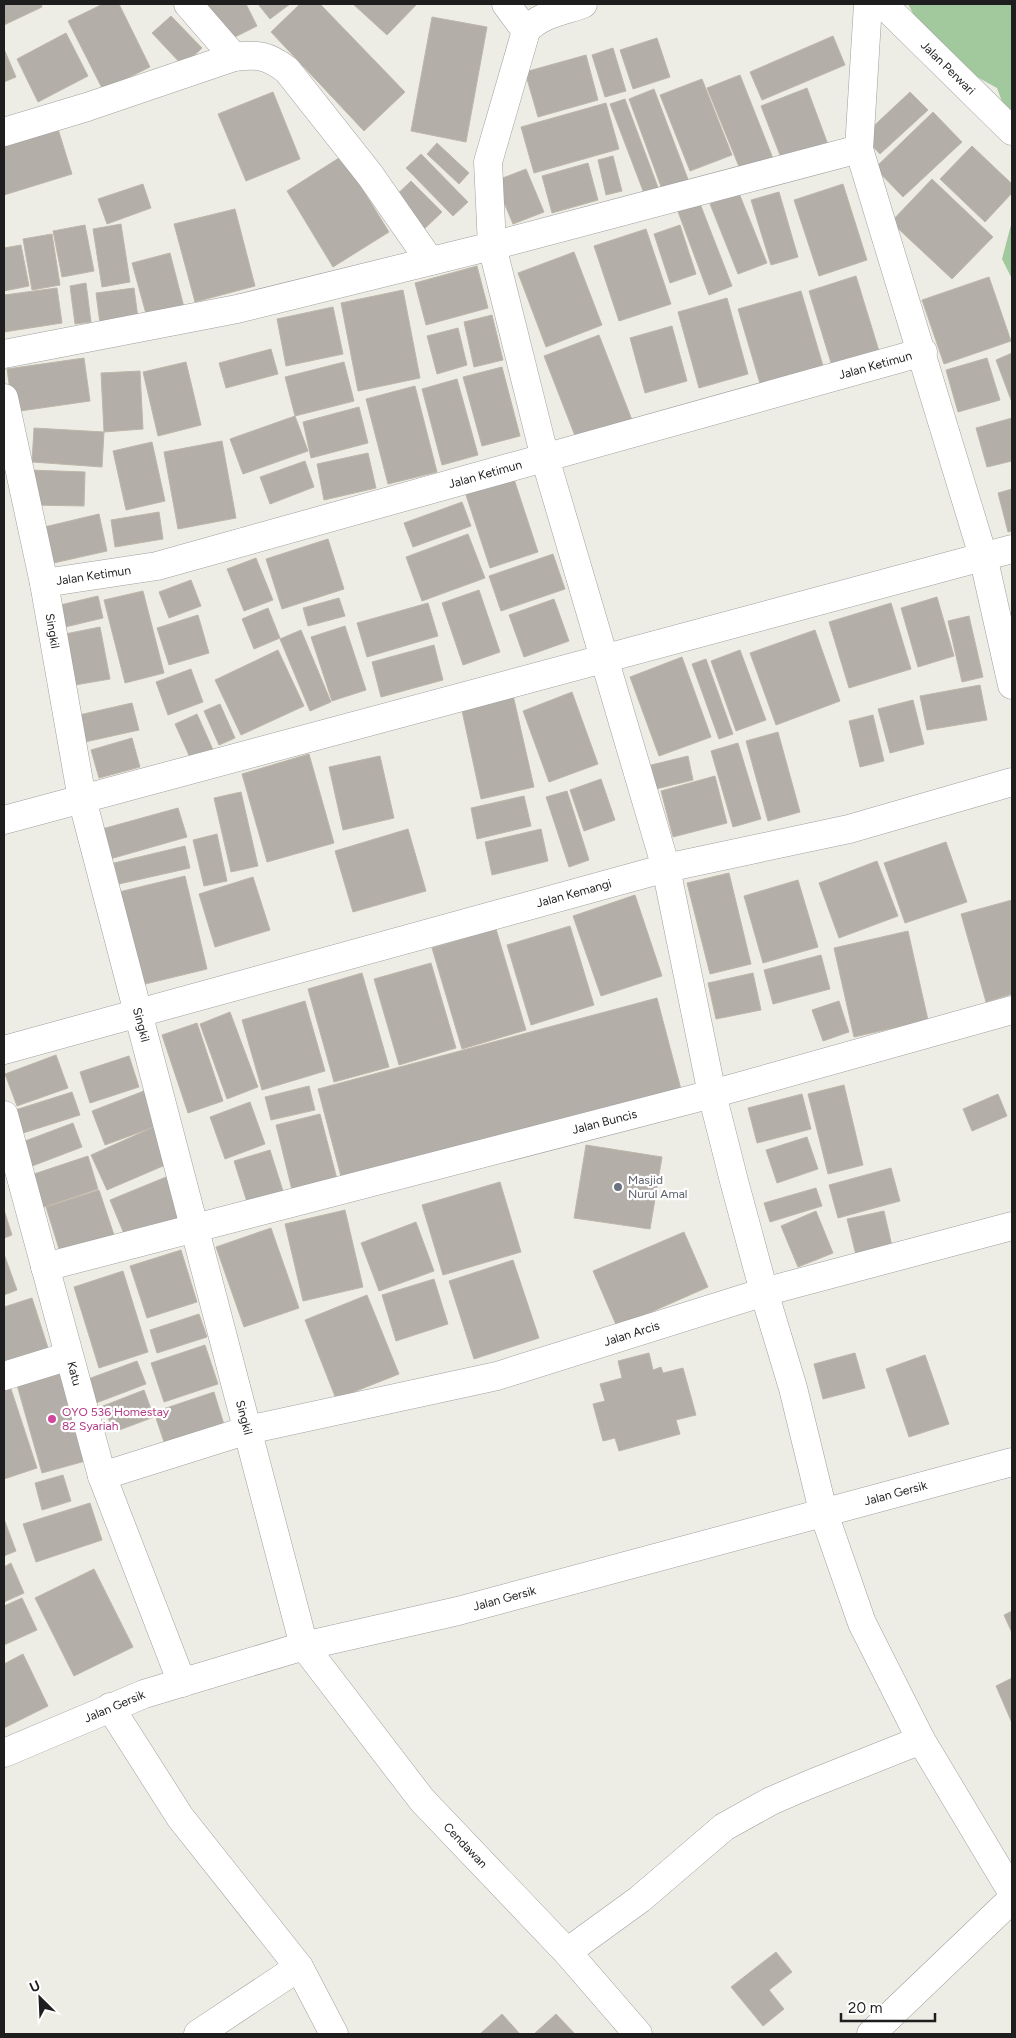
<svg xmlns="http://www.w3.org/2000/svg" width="1016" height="2038" font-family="Figtree,sans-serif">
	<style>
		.forest { fill: #a2c99e }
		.building { fill: #b3afa8; stroke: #beb6a9 }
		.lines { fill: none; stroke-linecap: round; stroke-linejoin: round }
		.street-casing { stroke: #9f9f9f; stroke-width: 29 }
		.street { stroke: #fff; stroke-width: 28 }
		.worship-dot { fill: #6b7280; stroke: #fff; stroke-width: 2 }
		.hotel-dot { fill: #d1479c; stroke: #fff; stroke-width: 2 }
		.labels { text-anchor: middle; stroke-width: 4.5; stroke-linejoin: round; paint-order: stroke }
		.street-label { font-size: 12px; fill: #1e1e1e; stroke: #fff }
		.worship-label { font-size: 12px; fill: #5b616d; stroke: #fff; text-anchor: start }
		.hotel-label { font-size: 12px; fill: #b23c85; stroke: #fff; text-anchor: start }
	</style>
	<rect width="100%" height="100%" fill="#eeede5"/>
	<!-- forest -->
	<path class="forest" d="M908 4H1012V129L997 88 957 66 917 21Z
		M1012 221V279L1002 259Z"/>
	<!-- building -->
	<path class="building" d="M4 4H41L42 7 4 25Z
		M103 4H119L150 67 103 90 68 21Z
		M208 4H246L257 26 227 41Z
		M258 4H290L270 19Z
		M300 4H320L405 92 364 131 271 32Z
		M353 4H417L387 35Z
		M171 16 202 48 183 66 152 33Z
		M432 17 487 27 466 142 411 131Z
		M66 33 88 76 38 102 17 59Z
		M833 36 845 65 762 100 750 72Z
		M657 38 670 77 633 89 620 50Z
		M613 48 626 91 605 97 592 55Z
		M4 49 16 77 4 82Z
		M586 55 598 100 538 117 525 72Z
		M740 75 774 161 742 174 707 88Z
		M702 79 732 155 690 171 660 95Z
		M807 88 830 150 785 168 761 106Z
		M654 89 689 182 663 192 629 99Z
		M273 92 300 159 246 181 218 114Z
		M910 92 928 110 880 154 863 136Z
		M625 99 659 190 645 196 610 104Z
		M606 103 619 149 534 173 521 127Z
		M933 112 962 142 903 197 875 168Z
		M58 129 72 174 4 195V146Z
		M437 143 469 173 459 184 427 154Z
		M972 146 1012 184V193L985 222 940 179Z
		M421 154 468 202 453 216 406 168Z
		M342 156 389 232 333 267 287 191Z
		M613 156 622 191 606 195 598 160Z
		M588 163 598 200 552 213 542 176Z
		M526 169 544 212 513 224 495 181Z
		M932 179 993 237 952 279 891 222Z
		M411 181 442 212 420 233 389 202Z
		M143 184 151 208 107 224 98 199Z
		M843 184 867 260 819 276 794 200Z
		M779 192 798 257 771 265 751 200Z
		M739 193 767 263 738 274 710 204Z
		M699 201 732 286 709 295 677 209Z
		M235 209 255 286 195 302 174 224Z
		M121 224 130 282 102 287 93 229Z
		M85 225 94 271 62 277 53 231Z
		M680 225 696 274 670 283 654 234Z
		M646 229 671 304 619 321 594 246Z
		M52 234 60 285 32 290 23 239Z
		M21 245 29 286 4 291V248Z
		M574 252 602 325 546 347 518 273Z
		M170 253 185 311 148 321 132 263Z
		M477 266 488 308 426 325 415 283Z
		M856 276 879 351 832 366 809 291Z
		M989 277 1011 341 944 364 922 300Z
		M86 283 91 322 75 324 70 286Z
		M57 288 62 323 4 332V295Z
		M134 288 138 318 100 324 96 293Z
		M403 290 420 378 358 391 341 303Z
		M801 291 824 369 761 387 738 309Z
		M727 298 748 374 699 388 678 312Z
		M333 307 343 354 286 366 277 319Z
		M492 315 503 360 474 367 464 322Z
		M672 326 687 381 645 393 630 338Z
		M458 328 467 365 437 374 427 336Z
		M599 335 632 420 577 441 544 356Z
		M271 349 278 374 226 388 219 363Z
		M1012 353V400H1011L996 360Z
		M84 358 90 401 13 412 7 369Z
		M987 358 1000 400 958 412 946 370Z
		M186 362 201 425 158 436 143 372Z
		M344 362 354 401 295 416 285 377Z
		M502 367 520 436 482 446 463 377Z
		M140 371 143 429 104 432 101 373Z
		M457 379 478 455 442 465 422 389Z
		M415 386 437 472 388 484 366 399Z
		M359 407 368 443 311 458 303 422Z
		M295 416 308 451 243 474 230 439Z
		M1012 418V461L987 467 976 428Z
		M34 428 104 432 102 467 32 462Z
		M222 441 236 518 178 529 164 452Z
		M152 442 165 501 126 510 113 451Z
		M368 453 376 488 324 500 317 464Z
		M305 461 314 487 270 504 260 477Z
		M31 470 85 472 84 506 30 505Z
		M513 476 538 552 490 568 465 492Z
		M1012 489V531L1008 532 998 493Z
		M462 502 471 526 413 547 404 523Z
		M159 512 163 539 115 547 111 520Z
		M99 514 107 551 49 564 40 528Z
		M468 534 485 578 422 601 406 557Z
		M328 539 344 589 282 609 266 559Z
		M553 554 565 589 501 611 489 576Z
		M256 558 273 600 244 611 227 569Z
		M191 580 201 606 169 618 159 592Z
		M479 590 500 652 463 665 442 603Z
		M143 591 164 673 125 683 104 600Z
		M98 596 103 618 61 628 56 606Z
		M937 597 954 656 918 667 901 608Z
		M339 598 345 616 308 626 303 608Z
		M554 599 569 641 524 657 509 615Z
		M428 603 438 636 367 657 357 623Z
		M891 603 911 669 849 688 829 622Z
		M268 608 280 638 254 649 242 619Z
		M198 615 209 653 169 665 157 628Z
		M969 616 983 677 962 682 948 621Z
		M345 626 366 690 332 701 311 637Z
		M100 627 110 679 75 685 65 634Z
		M301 630 331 702 310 711 280 639Z
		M815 630 840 701 776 725 750 653Z
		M434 645 443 680 381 697 372 662Z
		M278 650 304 706 241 735 215 680Z
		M740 650 766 720 736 731 711 661Z
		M682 657 711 737 659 756 630 677Z
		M706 659 733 734 719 739 692 664Z
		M191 669 203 702 168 715 156 682Z
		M980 685 987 720 927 730 920 696Z
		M572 692 598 764 549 782 523 711Z
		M513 695 534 787 481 799 461 706Z
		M913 700 924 744 890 753 878 709Z
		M132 703 139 730 85 742 79 715Z
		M220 704 235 738 219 745 204 711Z
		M197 714 214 752 192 762 175 724Z
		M873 715 884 761 860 767 849 721Z
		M778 732 800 812 768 821 746 741Z
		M132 738 140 767 99 778 91 750Z
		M738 743 761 819 733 827 711 751Z
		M309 754 334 843 267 862 242 774Z
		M380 756 394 818 343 830 329 767Z
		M688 756 693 780 656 789 651 765Z
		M715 776 727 823 673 837 661 791Z
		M601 779 615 820 584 831 570 790Z
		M567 791 589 860 569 867 546 797Z
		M241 792 258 866 231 872 214 798Z
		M524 796 531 826 477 839 471 808Z
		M178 808 187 837 110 859 102 829Z
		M408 829 426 891 353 912 335 851Z
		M541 829 548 861 492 875 485 842Z
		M217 834 227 881 204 886 193 840Z
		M946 842 967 902 905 923 884 863Z
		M185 846 190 868 119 884 114 863Z
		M877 861 898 916 839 938 819 883Z
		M729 873 751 964 710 974 687 883Z
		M185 876 207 969 141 985 119 892Z
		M253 877 270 930 215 947 199 894Z
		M798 880 818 947 763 963 744 896Z
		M635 895 662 976 601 996 573 916Z
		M1012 900V994L986 1002 961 914Z
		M570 926 594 1005 531 1025 507 945Z
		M496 929 526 1030 462 1049 432 948Z
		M908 931 928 1020 854 1037 834 948Z
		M821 955 830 989 773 1004 764 970Z
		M431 963 456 1048 399 1065 374 979Z
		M362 973 389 1067 334 1082 308 989Z
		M753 973 761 1010 716 1019 708 983Z
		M657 998 682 1093 343 1184 318 1089Z
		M305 1001 325 1071 262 1090 242 1020Z
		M839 1001 849 1032 823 1041 812 1010Z
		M230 1012 258 1087 227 1099 200 1024Z
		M197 1023 223 1101 188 1113 162 1035Z
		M56 1055 68 1088 17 1106 5 1074Z
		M129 1056 139 1087 90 1103 80 1072Z
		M844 1085 863 1165 828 1174 808 1094Z
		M309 1086 315 1110 271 1120 265 1097Z
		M149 1089 162 1124 105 1145 92 1111Z
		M72 1092 80 1115 20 1134 12 1111Z
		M802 1094 811 1129 757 1143 748 1108Z
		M998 1094 1007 1116 972 1131 963 1109Z
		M250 1102 265 1144 225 1159 210 1117Z
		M320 1114 337 1179 292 1190 276 1125Z
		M73 1123 82 1147 27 1168 17 1144Z
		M154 1127 170 1163 107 1190 91 1155Z
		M807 1137 818 1169 777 1183 766 1150Z
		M586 1145 662 1157 650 1229 574 1218Z
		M270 1150 283 1191 247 1202 234 1161Z
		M88 1156 98 1189 41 1208 31 1175Z
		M891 1168 900 1201 838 1218 829 1185Z
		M166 1177 182 1219 127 1241 110 1200Z
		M500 1182 521 1252 443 1275 422 1205Z
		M816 1188 822 1206 770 1222 764 1203Z
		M99 1190 114 1235 60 1252 46 1207Z
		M4 1210 12 1235 4 1238Z
		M345 1210 363 1287 303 1301 285 1224Z
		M816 1211 833 1253 798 1267 781 1226Z
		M884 1211 892 1246 856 1255 847 1219Z
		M416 1222 434 1271 379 1291 361 1243Z
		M271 1228 299 1308 244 1327 216 1247Z
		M684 1232 708 1287 617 1327 593 1271Z
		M181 1250 197 1302 147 1318 130 1266Z
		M4 1254 17 1290 4 1295Z
		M513 1260 539 1338 474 1359 449 1281Z
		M123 1271 148 1352 99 1368 74 1287Z
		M434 1279 448 1324 396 1341 382 1295Z
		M367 1295 399 1374 336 1399 305 1320Z
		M32 1298 49 1351 4 1365V1307Z
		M199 1314 207 1337 157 1353 150 1330Z
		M205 1345 218 1384 164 1402 151 1363Z
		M649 1353 653 1370 661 1367 663 1373 683 1368 696 1415 676 1420 680 1434 619 1451 615 1438 603 1441 593 1404 605 1401 600 1384 622 1378 618 1361Z
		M855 1353 865 1388 823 1399 814 1364Z
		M925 1355 949 1424 909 1437 886 1369Z
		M137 1361 146 1384 96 1403 88 1379Z
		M62 1365 89 1460 42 1473 15 1378Z
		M10 1386 37 1468 4 1479V1388Z
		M144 1390 154 1417 114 1432 103 1406Z
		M214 1392 226 1431 167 1451 154 1412Z
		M63 1475 71 1501 42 1510 35 1483Z
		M90 1503 102 1540 36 1562 23 1524Z
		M4 1519 16 1551 4 1556Z
		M11 1563 24 1593 4 1602V1567Z
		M94 1569 133 1647 74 1676 35 1598Z
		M22 1598 37 1630 4 1645V1606Z
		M1012 1611V1633L1004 1615Z
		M23 1654 48 1706 4 1728V1664Z
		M1012 1678V1723L996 1686Z
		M776 1952 792 1972 769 1990 784 2009 763 2026 731 1987Z
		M502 2014 520 2034H480Z
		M556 2014 575 2034H534Z"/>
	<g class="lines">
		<defs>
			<g id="street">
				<path d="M188 4 234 57"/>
				<path d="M506 4 526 31"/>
				<path d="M583 4C564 11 538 15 526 31L488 162 492 246 545 458 666 868 712 1094 734 1181 764 1292 793 1388 823 1511 862 1623 921 1740 1012 1892"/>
				<path d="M868 4 859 149 983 556 1012 685"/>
				<path id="s1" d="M883 4 1012 131"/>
				<path d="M4 132 87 107 234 57C258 54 267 55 287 70L370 175 430 261"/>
				<path d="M4 354 237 309 492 246 859 149"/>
				<path id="s2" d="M4 398 44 583 82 799 304 1646 422 1800 567 1952 638 2034"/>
				<path id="s3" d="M44 583 157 566 923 352"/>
				<path d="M4 820 1012 549"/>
				<path id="s4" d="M4 1050 666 868 849 829 1012 782"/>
				<path id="s5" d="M4 1115 102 1476 182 1683"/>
				<path id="s6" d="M45 1267 712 1094 1012 1010"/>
				<path d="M4 1376 69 1356"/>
				<path id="s7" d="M102 1476 248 1430 497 1376 764 1292 1012 1226"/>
				<path d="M110 1707 180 1817 299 1967 198 2034"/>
				<path id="s8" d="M4 1753 144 1694 304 1646 458 1611 1012 1462"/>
				<path d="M567 1952 640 1899 724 1827 771 1801 808 1785 921 1740"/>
				<path d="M299 1967 334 2034"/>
				<path d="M871 2034 1012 1899"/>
			</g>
		</defs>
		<!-- street casing -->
		<use href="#street" class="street-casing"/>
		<!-- street -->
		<use href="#street" class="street"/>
	</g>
	<!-- markers -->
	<circle class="worship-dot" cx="618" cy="1187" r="5"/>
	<circle class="hotel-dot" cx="52" cy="1419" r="5"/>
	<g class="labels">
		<!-- street labels -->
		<g class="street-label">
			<text dy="4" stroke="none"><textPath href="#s1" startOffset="91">Jalan Perwari</textPath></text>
			<text dy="4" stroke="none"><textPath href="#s3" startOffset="860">Jalan Ketimun</textPath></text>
			<text dy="4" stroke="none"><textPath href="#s3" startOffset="455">Jalan Ketimun</textPath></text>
			<text dy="4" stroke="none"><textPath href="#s3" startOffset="50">Jalan Ketimun</textPath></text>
			<text dy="4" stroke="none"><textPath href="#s2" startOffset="238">Singkil</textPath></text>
			<text dy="4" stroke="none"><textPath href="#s4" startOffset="591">Jalan Kemangi</textPath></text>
			<text dy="4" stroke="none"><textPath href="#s2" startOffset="642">Singkil</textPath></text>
			<text dy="4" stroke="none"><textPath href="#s6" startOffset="578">Jalan Buncis</textPath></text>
			<text dy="4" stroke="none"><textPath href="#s7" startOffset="549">Jalan Arcis</textPath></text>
			<text dy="4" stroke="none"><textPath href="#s5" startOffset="268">Katu</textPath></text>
			<text dy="4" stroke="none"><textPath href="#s2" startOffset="1048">Singkil</textPath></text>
			<text dy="4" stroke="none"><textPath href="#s8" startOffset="930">Jalan Gersik</textPath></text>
			<text dy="4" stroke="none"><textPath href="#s8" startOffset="525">Jalan Gersik</textPath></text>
			<text dy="4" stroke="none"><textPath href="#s8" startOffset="120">Jalan Gersik</textPath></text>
			<text dy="4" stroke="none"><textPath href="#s2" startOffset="1541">Cendawan</textPath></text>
		</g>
		<!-- worship labels -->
		<g class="worship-label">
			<text x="628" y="1184">Masjid<tspan x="628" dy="14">Nurul Amal</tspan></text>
		</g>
		<!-- hotel labels -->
		<g class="hotel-label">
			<text x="62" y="1416">OYO 536 Homestay<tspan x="62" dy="14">82 Syariah</tspan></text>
		</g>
	</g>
	<!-- border -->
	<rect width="1016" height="2038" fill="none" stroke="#1e1e1e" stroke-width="10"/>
	<!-- north arrow -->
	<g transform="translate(40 1998) rotate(336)" stroke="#ffffff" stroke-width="4" paint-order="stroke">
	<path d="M0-4L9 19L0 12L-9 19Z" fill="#1e1e1e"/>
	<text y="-8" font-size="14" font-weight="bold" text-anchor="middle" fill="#1e1e1e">U</text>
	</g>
	<!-- scale -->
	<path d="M841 2013v8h94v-8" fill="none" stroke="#1e1e1e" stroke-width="2.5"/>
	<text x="848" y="2013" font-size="15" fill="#1e1e1e" stroke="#ffffff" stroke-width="4" paint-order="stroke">20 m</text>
</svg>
